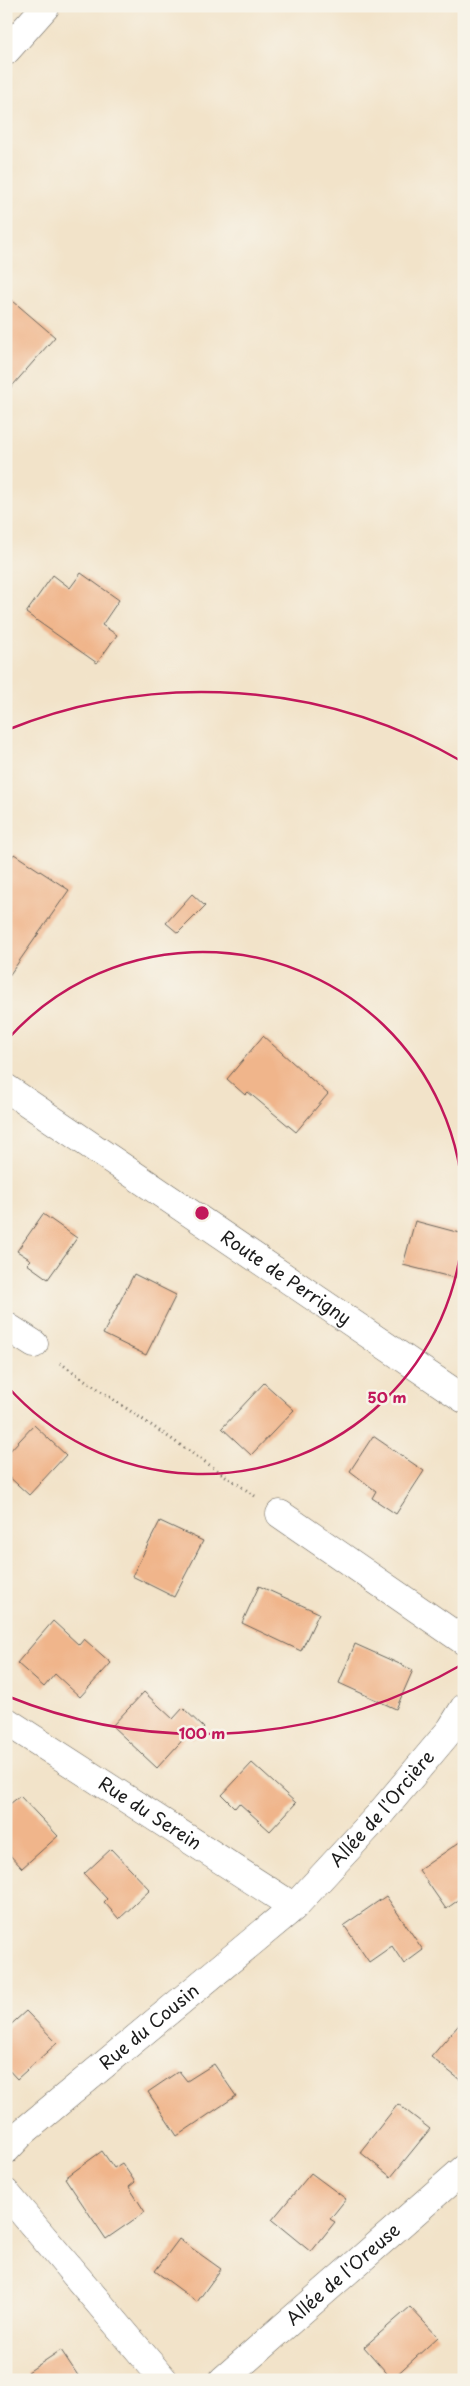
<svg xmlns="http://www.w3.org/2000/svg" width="470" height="2386" font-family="'Playpen Sans',sans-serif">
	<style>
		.building { fill: #f0b58b }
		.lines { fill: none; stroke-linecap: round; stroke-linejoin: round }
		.street-casing { stroke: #676259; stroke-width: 29 }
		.secondary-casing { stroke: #676259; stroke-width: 29 }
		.path { stroke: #676259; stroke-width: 3; stroke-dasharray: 1 4; stroke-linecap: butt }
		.street { stroke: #fff; stroke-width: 28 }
		.secondary { stroke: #fff; stroke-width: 28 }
		.ring { fill: none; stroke: #c2185b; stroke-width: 2.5 }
		.labels { text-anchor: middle; stroke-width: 5; stroke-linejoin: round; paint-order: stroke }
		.street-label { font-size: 18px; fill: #1c1c1c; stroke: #f7f3e8 }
		.centre { fill: #c2185b; stroke: #f7f3e8; stroke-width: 2.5 }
		.ring-label { font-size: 15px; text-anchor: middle; font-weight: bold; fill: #c2185b; stroke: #f7f3e8; stroke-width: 5; stroke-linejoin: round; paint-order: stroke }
	</style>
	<rect width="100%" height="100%" fill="#f7f3e8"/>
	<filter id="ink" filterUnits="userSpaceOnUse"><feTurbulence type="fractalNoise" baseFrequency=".02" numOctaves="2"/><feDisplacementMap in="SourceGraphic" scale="10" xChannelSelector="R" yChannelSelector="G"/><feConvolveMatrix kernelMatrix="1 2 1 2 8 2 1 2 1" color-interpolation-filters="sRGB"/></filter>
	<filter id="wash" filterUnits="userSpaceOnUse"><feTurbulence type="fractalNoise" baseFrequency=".0096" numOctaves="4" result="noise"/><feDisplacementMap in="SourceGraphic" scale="20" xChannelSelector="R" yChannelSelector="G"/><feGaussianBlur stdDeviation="1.12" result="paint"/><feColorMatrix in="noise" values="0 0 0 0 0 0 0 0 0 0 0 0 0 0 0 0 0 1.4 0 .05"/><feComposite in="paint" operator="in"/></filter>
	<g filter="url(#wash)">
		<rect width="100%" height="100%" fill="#f2e3c9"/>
		<g id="blocks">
			<!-- building -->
			<path class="building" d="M6 295 55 337 6 393Z
				M81 573 119 600 102 625 117 635 97 663 26 613 53 575 70 588Z
				M14 854 69 890 6 980V866Z
				M192 894 205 906 178 933 166 923Z
				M263 1036 328 1094 296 1132 248 1092 245 1095 227 1079Z
				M43 1214 77 1238 48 1279 27 1264 31 1260 17 1251Z
				M415 1221 464 1234V1245L455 1278 403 1265Z
				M134 1274 176 1295 146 1355 103 1334Z
				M264 1383 294 1410 251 1455 222 1428Z
				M34 1425 66 1455 29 1495 6 1474V1455Z
				M373 1436 424 1471 396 1514 372 1498 376 1491 350 1471Z
				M160 1521 203 1541 174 1597 132 1576Z
				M259 1586 319 1613 301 1651 242 1623Z
				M53 1621 79 1645 84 1639 111 1663 80 1697 55 1674 44 1687 17 1663Z
				M355 1644 413 1670 396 1709 339 1683Z
				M144 1692 173 1719 183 1708 204 1728 193 1739 188 1734 157 1768 112 1726Z
				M252 1763 296 1803 270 1831 239 1803 235 1808 222 1795Z
				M20 1796 58 1836 22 1868 6 1851V1807Z
				M464 1839V1896L446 1909 419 1870Z
				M111 1849 150 1890 119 1919 104 1902 107 1899 84 1874Z
				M386 1896 423 1950 404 1964 392 1946 369 1962 344 1925Z
				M26 2011 57 2043 17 2079 6 2067V2029Z
				M464 2019V2083L431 2057Z
				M214 2064 236 2096 177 2136 148 2092 179 2071 187 2081Z
				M398 2104 430 2129 391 2177 360 2152Z
				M102 2151 114 2168 122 2163 135 2182 129 2187 145 2212 106 2239 65 2178Z
				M311 2173 346 2199 330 2219 335 2222 311 2252 272 2220Z
				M179 2239 221 2269 197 2302 155 2271Z
				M410 2307 438 2337 392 2379 364 2347Z
				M61 2350 81 2380H33L28 2372Z"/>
		</g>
	</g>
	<g filter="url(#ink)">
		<use href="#blocks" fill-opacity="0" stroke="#676259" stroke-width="1"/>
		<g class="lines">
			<defs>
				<g id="street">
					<path d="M6 51 46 6"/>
					<path d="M6 1326 34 1344"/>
					<path d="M280 1514 464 1641"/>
					<path id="s1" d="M6 1721 294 1907"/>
					<path id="s2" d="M6 2150 23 2132 294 1907 379 1815 451 1729 464 1708"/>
					<path d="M6 2193 164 2380"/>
					<path id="s3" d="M223 2380 464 2169"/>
				</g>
				<g id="secondary">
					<path id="s4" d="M6 1088 464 1399"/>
				</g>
			</defs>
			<!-- street casing -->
			<use href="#street" class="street-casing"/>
			<!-- secondary casing -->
			<use href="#secondary" class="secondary-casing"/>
			<!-- path -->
			<path class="path" d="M60 1363 255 1496"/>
			<!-- street -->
			<use href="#street" class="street"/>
			<!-- secondary -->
			<use href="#secondary" class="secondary"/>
		</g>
	</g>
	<!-- distance rings -->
	<g class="ring">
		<path d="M7 1040A261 261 0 1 1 7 1386"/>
		<path d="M463 1664A521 521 0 0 1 7 1696M7 730A521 521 0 0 1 463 762"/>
	</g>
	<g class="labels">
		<!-- street labels -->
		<g class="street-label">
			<text dy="6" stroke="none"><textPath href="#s4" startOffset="338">Route de Perrigny</textPath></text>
			<text dy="6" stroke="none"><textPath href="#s2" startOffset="509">Allée de l'Orcière</textPath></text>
			<text dy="6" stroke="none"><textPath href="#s1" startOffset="171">Rue du Serein</textPath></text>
			<text dy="6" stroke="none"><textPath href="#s2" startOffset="189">Rue du Cousin</textPath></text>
			<text dy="6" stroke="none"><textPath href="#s3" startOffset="160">Allée de l'Oreuse</textPath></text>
		</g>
	</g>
	<circle cx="202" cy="1213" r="8" class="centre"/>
	<g class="ring-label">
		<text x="387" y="1403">50 m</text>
		<text x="202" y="1739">100 m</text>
	</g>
	<!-- margin -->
	<rect width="470" height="2386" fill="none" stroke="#f7f3e8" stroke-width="25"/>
</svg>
